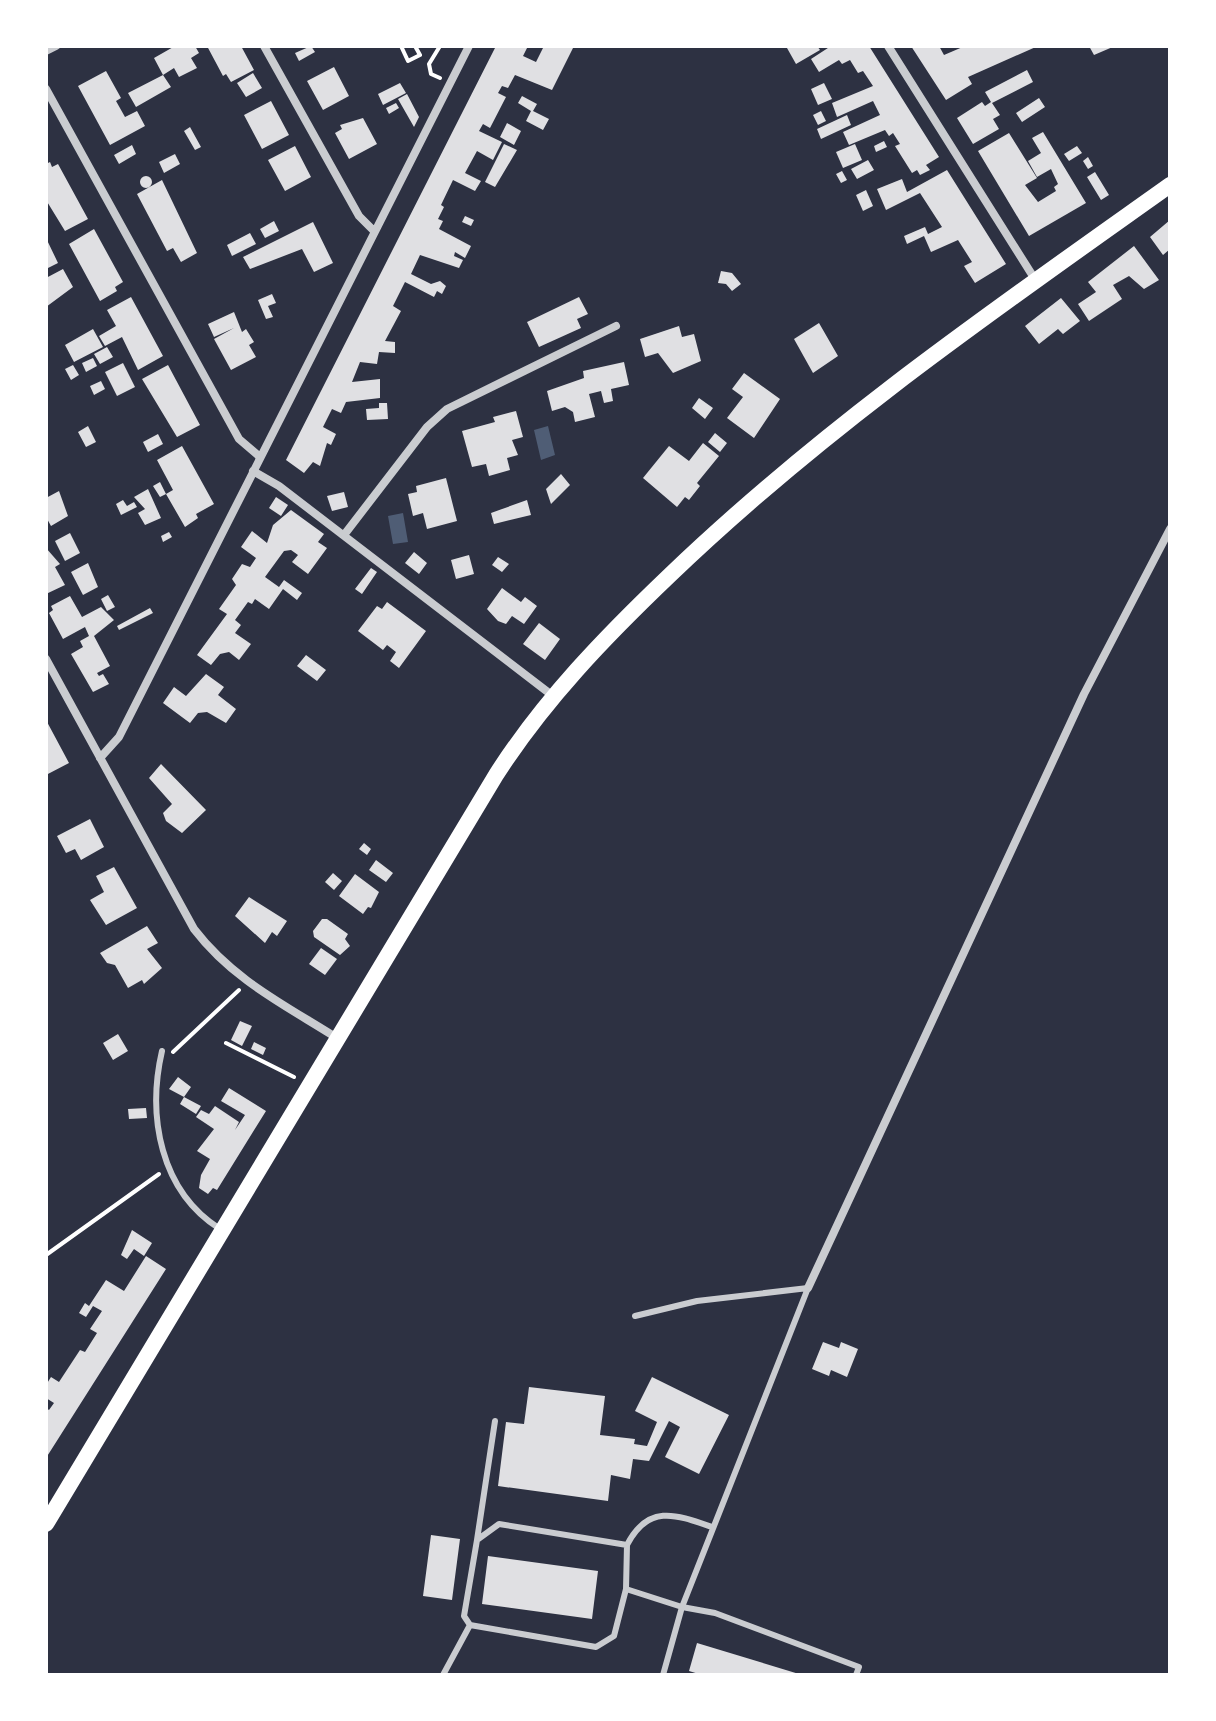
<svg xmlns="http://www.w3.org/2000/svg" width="1216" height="1721" font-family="Rubik,sans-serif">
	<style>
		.water { fill: #4f5d75 }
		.building { fill: #e0e0e3 }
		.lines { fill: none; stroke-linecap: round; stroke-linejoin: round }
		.path { stroke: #fff; stroke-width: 4 }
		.service { stroke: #caccd0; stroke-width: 6 }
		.minor { stroke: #caccd0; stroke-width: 8 }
		.secondary { stroke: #fff; stroke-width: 16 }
	</style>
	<rect width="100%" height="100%" fill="#2d3142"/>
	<!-- water -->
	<path class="water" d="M548 426 555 455 541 460 534 430Z
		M403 513 408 542 393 544 388 516Z"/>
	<!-- building -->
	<path class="building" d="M175 46H195L199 53 191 58 197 68 179 77 174 68 163 75 154 58Z
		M207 46H241L254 70 231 82 226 74 223 76Z
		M311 46 315 52 299 61 295 53Z
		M496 46H528L523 56 536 62 544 46H574L552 90 515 75 508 88 502 86 498 93 506 97 490 128 483 124 479 131 502 142 493 160 477 151 465 173 481 181 475 191 453 180 441 205 444 207 438 219 443 221 439 229 471 246 465 258 455 252 454 256 463 260 459 268 420 255 411 274 431 284 440 281 446 286 442 294 437 291 434 297 405 282 393 306 401 311 385 341 395 342V353L379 352 377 364 360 362 352 382 380 379V398L346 402 341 413 332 409 323 427 336 434 331 445 327 443 320 466 313 462 304 473 286 460Z
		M790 46H817L820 50 796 64 787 48Z
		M831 46H869L939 157 926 165 930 170 920 175 917 170 912 173 895 146 900 144 893 133 889 136 885 130 849 145 843 132 880 115 873 101 837 117 832 103 873 86 863 71 858 73 850 60 842 64 839 60 819 72 811 59Z
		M911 46H939L944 55 965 46H1038L968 77 972 84 946 100Z
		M1089 46H1115L1094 55Z
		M334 67 349 96 323 110 307 81Z
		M1027 70 1033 82 992 103 1000 115 993 119 999 129 973 144 957 118 982 102 985 106 991 102 985 92Z
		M106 71 121 98 116 101 125 117 137 111 145 126 110 145 78 86Z
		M253 73 262 88 246 97 237 83Z
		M163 75 171 87 136 107 128 93Z
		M400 83 406 93 383 105 378 94Z
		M824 83 832 99 818 105 811 89Z
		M407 94 419 117 414 127 398 99Z
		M522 96 537 104 533 111 549 119 543 130 526 121 531 111 518 103Z
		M1039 98 1045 107 1022 122 1016 113Z
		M271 101 289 135 262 149 244 115Z
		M396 103 399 108 389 114 386 108Z
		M821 111 826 121 818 125 813 115Z
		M847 115 851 125 821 139 817 129Z
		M363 118 377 144 349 159 335 133 342 129 340 125Z
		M507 123 521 131 514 145 500 137Z
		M190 127 201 147 195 150 184 131Z
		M1043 132 1086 203 1029 236 978 151 1009 133 1037 178 1025 185 1038 202 1056 191 1054 187 1058 184 1051 169 1037 177 1028 161 1041 153 1032 138Z
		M884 141 887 147 876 152 874 146Z
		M504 144 517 150 495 187 485 182Z
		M855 144 862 160 843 168 836 152Z
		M132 145 136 154 119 164 114 155Z
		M295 146 311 177 285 191 268 160Z
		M1077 146 1082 153 1069 161 1064 154Z
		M175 154 180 164 164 173 159 162Z
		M1088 157 1093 166 1088 169 1083 161Z
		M868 160 874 170 857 179 851 169Z
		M50 162 52 167 58 164 88 219 65 231 46 200V164Z
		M947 170 1006 264 975 283 964 266 972 262 958 240 931 252 924 236 907 244 904 236 925 227 928 234 942 227 920 193 886 210 877 189 902 179 907 192Z
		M842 171 847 180 841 183 836 174Z
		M1095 172 1109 195 1101 200 1087 177Z
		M140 182a6 6 0 1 1 12 0a6 6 0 1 1-12 0Z
		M162 180 197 253 181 262 173 248 167 251 137 194Z
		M866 190 873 206 863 211 856 195Z
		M465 216 474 220 471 226 462 222Z
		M1170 220V249L1163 255 1150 237Z
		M274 221 279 231 265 238 260 229Z
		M313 222 333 263 314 272 302 249 250 269 243 257Z
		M94 229 123 282 115 287 117 291 100 301 69 244Z
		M250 233 256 244 232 256 227 245Z
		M46 238 58 263 46 269Z
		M1134 246 1159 280 1144 289 1129 276 1113 285 1122 299 1089 321 1078 304 1096 292 1088 282Z
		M63 269 73 287 46 307V278Z
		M721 271 732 273 741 284 732 291 726 284 718 283Z
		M272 294 276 303 268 306 273 317 266 319 258 300Z
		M131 297 163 356 138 370 122 337 105 346 99 336 116 326 107 310Z
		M579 297 588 314 577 319 581 328 539 347 527 322Z
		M1061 298 1080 321 1063 334 1058 329 1039 344 1025 326Z
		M234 312 242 332 246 329 254 342 249 345 256 357 231 370 214 339 234 328 214 337 208 324Z
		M819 323 838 356 813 373 794 339Z
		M679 326 682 337 694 334 701 361 673 373 658 353 645 357 640 339Z
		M93 329 103 347 74 362 65 345Z
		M107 347 113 357 100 364 94 354Z
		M93 358 97 366 86 372 82 363Z
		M624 362 629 385 611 389 613 401 604 403 601 391 589 394 595 417 575 422 573 412 565 407 552 411 547 391 584 378 583 371Z
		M123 363 135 387 117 396 105 372Z
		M73 365 79 375 71 380 65 369Z
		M168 365 200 425 177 437 142 379Z
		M744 373 780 399 754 438 727 418 743 397 732 389Z
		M101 381 105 389 94 395 90 386Z
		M699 398 713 408 705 419 692 408Z
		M379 403H387L388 419 367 420 366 409 379 408Z
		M516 411 523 437 512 440 518 455 507 458 510 470 489 476 486 464 472 467 462 431 495 422 493 417Z
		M88 426 96 442 86 447 78 432Z
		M715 433 727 443 720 452 708 442Z
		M158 434 163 444 148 452 143 442Z
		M703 443 719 456 697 483 700 486 689 500 685 497 677 507 643 478 669 446 689 461Z
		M182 446 214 504 196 514 198 518 185 527 166 494 173 490 157 460Z
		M561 474 570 485 551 504 546 489Z
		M446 478 457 521 427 529 423 513 413 516 408 494 417 492 416 486Z
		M160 482 166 494 160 497 153 486Z
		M148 489 161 518 145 525 138 513 145 509 134 497Z
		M59 491 68 516 51 526 46 517V498Z
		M344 492 348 507 332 511 327 496Z
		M276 497 288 505 281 516 269 508Z
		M123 500 127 506 134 502 137 507 121 515 116 504Z
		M527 500 531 515 494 524 491 513Z
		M291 510 324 534 318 542 327 548 308 574 292 562 298 555 291 550 284 551 265 577 279 587 284 580 302 593 297 600 283 589 269 609 255 599 252 604 248 602 235 620 241 625 235 633 251 644 239 660 229 652 220 654 211 665 197 655 227 614 219 609 236 585 232 579 242 564 250 567 256 558 241 547 252 531 267 543 273 525Z
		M169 532 172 537 163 542 161 536Z
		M70 533 80 553 65 561 55 541Z
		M46 548 60 564 55 567 65 585 46 594Z
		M414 552 427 563 419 574 405 563Z
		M469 555 474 574 456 579 451 560Z
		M498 557 509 564 502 572 492 565Z
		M88 563 98 587 83 595 71 572Z
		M371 568 377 572 362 594 355 589Z
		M502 588 521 602 525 597 537 606 524 624 512 616 506 624 498 621 487 609Z
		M108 595 115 607 107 611 101 599Z
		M70 596 82 617 101 607 114 620 94 636 110 666 97 673 99 676 103 674 109 684 93 692 71 654 83 647 80 641 89 636 85 627 63 639 49 613 53 610 51 606Z
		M387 602 426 631 399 668 390 661 396 652 387 645 383 650 358 631 377 606 382 609Z
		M150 608 153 613 119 630 117 626Z
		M539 623 560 639 545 660 523 644Z
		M306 655 326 670 317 681 297 666Z
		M206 674 224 687 218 695 236 709 226 723 207 712 198 713 190 723 163 703 174 687 186 696Z
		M46 720 69 763 46 775Z
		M161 764 206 810 182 833 166 821 163 813 172 804 149 778Z
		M90 819 104 847 81 860 75 849 66 853 57 836Z
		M364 843 371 849 367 855 359 849Z
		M376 860 393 873 386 882 369 870Z
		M114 867 137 908 106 925 90 900 104 892 96 876Z
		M333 873 342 881 334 890 325 882Z
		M355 874 379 892 371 908 368 907 363 914 339 896Z
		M249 897 287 921 277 936 272 932 265 943 235 916Z
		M322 919H327L348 934 345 939 350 946 340 955 314 937 313 931Z
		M147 926 158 943 147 949 162 968 144 984 142 980 128 988 115 965 107 963 100 953Z
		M321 948 337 959 325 975 309 964Z
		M240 1021 252 1026 242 1046 231 1040Z
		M118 1034 128 1051 113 1060 103 1043Z
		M254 1042 266 1048 263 1055 251 1049Z
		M178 1077 191 1087 184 1097 201 1106 196 1114 180 1104 184 1097 169 1089Z
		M229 1088 266 1111 217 1190 213 1188 208 1194 199 1188 201 1175 210 1159 197 1151 214 1129 196 1117 201 1110 209 1114 215 1106 239 1122 235 1130 245 1115 221 1101Z
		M146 1108 147 1118 129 1119 128 1109Z
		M132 1230 152 1243 144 1256 134 1249 127 1259 121 1255Z
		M146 1256 166 1269 46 1458V1408L49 1410 54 1403 46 1398V1385L51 1377 59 1382 80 1350 85 1352 97 1333 90 1329 102 1311 93 1306 86 1317 79 1313 85 1303 89 1306 106 1280 124 1291Z
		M823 1342 839 1348 841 1342 858 1349 847 1377 831 1370 829 1376 812 1369Z
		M652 1377 729 1415 699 1474 665 1457 680 1427 669 1421 649 1461 633 1459 630 1479 611 1475 608 1501 498 1486 506 1422 524 1424 529 1387 605 1396 600 1435 635 1439 634 1444 647 1446 657 1422 635 1411Z
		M431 1535 460 1539 452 1600 423 1596Z
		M488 1556 598 1571 592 1619 482 1604Z
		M697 1643 799 1674V1675H702L689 1671Z"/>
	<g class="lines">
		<!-- path -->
		<path class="path" d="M401 46 408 61 420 55 415 46
			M440 46 429 64 431 74 440 78
			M226 1043 294 1077
			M173 1052 239 990
			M46 1255 159 1174"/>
		<!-- service -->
		<path class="service" d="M162 1051C147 1116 160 1191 220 1229
			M635 1316 697 1301 808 1288 682 1607 663 1675
			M477 1540 495 1421
			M627 1545 626 1589 682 1607 715 1613 859 1667 856 1675
			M626 1589 614 1636 596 1647 470 1625 464 1616 477 1540 499 1524 627 1545C648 1504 675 1514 712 1527
			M443 1675 470 1625"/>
		<!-- minor -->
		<path class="minor" d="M264 46 359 216 374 231
			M888 46 1036 281
			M46 51 56 46
			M46 89 239 439 260 457
			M253 471 279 486 553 696
			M344 535 427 427 447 409 616 326
			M46 659 194 929C233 980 285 1005 337 1038
			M100 758 119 737 469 46
			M808 1288 1084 694 1170 529"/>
		<!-- secondary -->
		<path class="secondary" d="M46 1524 496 775C544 700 605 637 670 575 823 428 997 308 1170 185"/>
	</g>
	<!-- border -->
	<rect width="1216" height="1721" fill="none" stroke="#ffffff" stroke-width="96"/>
</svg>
